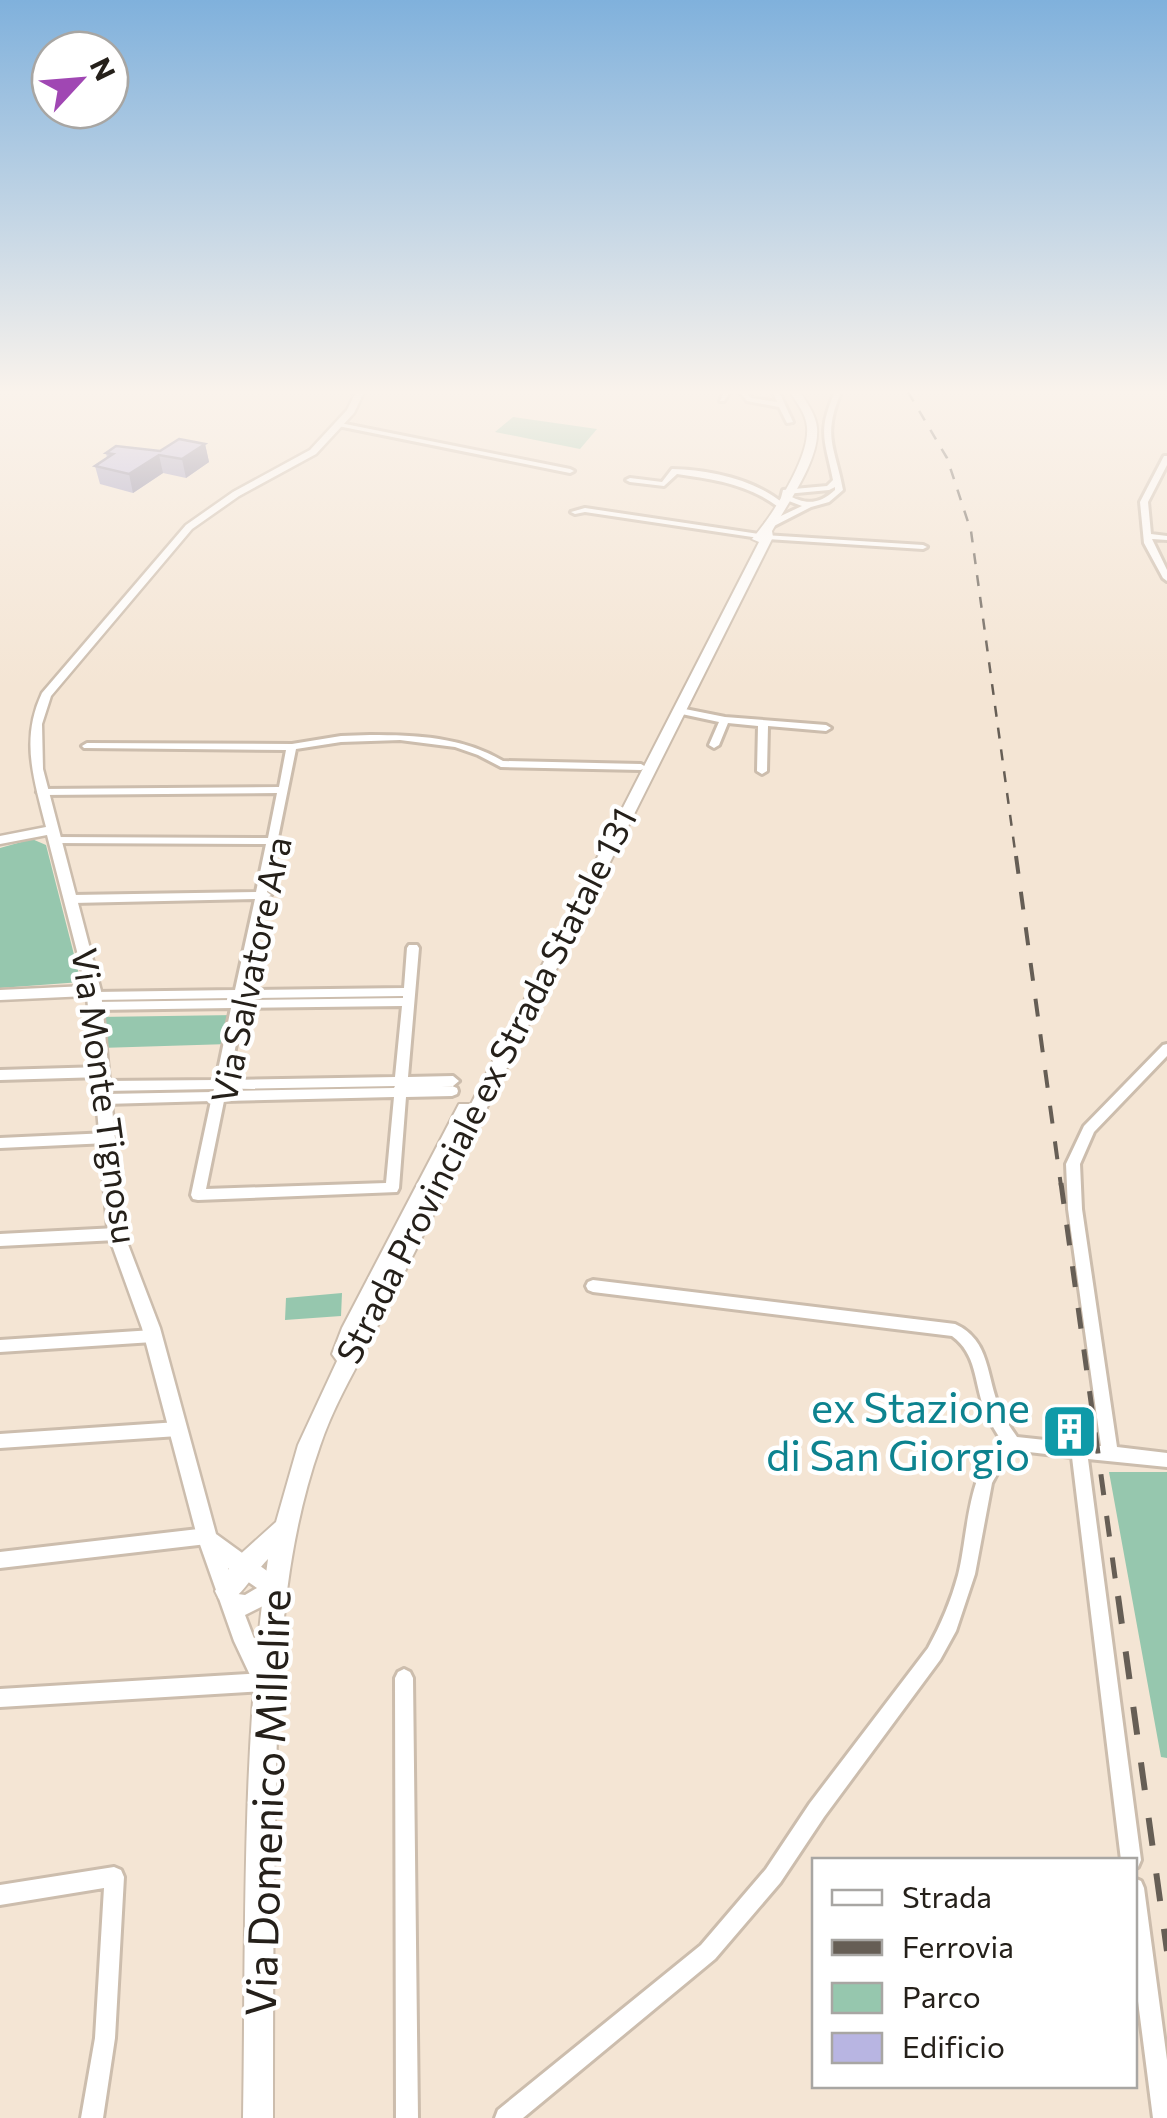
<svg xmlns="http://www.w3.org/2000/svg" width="1167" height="2118" font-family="Commissioner,sans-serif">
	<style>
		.green { fill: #96c7ae }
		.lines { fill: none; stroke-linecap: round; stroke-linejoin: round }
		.minor-casing { stroke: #ccbdad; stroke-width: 6 }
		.tertiary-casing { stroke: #ccbdad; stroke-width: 5 }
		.secondary-casing { stroke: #ccbdad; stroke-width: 4 }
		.minor { fill: #fff; fill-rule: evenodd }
		.tertiary { fill: #fff; fill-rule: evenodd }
		.secondary { fill: #fff; fill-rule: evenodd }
		.rail-far3 { stroke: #665e55; stroke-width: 2.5; stroke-dasharray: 11 11; stroke-linecap: butt }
		.rail-far2 { stroke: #665e55; stroke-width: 4; stroke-dasharray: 18 18; stroke-linecap: butt }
		.rail-far1 { stroke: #665e55; stroke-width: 5; stroke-dasharray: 21 21; stroke-linecap: butt }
		.rail { stroke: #665e55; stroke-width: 6; stroke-dasharray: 28 28; stroke-linecap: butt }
		.wall { fill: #9e9cc2 }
		.shaded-wall { fill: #817f9e }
		.building { fill: #b8b5e2; stroke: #817f9e; stroke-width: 2.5 }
		.labels { text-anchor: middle; stroke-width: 9; stroke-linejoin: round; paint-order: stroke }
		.street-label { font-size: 35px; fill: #25201a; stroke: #fff }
		.near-culture-label { font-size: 42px; fill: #0d838f; stroke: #fff; text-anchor: end }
		.near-street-label { font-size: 42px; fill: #25201a; stroke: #fff }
	</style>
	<rect width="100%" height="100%" fill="#f4e5d4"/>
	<!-- green -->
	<path class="green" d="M513 417 597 429 580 449 495 432Z
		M32 839 46 845 81 982 0 988V848Z
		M236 1015 229 1044 100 1048 97 1017Z
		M342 1293 341 1316 285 1320 286 1298Z
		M1109 1472H1167V1758L1161 1757Z"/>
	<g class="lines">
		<defs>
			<path id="minor" d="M724 392H730L724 401H720Z
				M740 392H746L751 398 777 402 773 392H779L793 422 787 423 779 407 747 401Z
				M835 392H841C822 437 835 446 843 490L829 502 811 507 772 527H766V523L802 506 781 498 783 490 827 486 833 480C825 440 817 432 835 392ZM835 487V490C819 505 805 505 786 494L829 490Z
				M340 423 570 469 574 471 570 473 338 426V424Z
				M1164 456H1167V465L1148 502 1151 534 1167 536V540L1152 539 1167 570V581L1163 578 1144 543 1140 502Z
				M672 469C710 470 754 479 784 504L777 506C747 484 713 479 677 474L664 486 630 482 626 480 630 478 662 482Z
				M585 508 759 534 763 536 759 538 585 512 575 514 571 512Z
				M764 535 923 545 927 547 923 549 767 539H764Z
				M680 708 725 717 826 725 831 728 826 731 768 726 767 771 762 774 757 771 758 726 728 723 719 745 714 748 709 745 719 722 677 713 675 711Z
				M370 735C417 735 462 737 503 761L641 764 646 767 641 770 501 767 478 755 455 747 400 740 341 742 296 749 278 838 282 841 277 844 267 892 271 895 266 898 247 990 404 988 407 948 409 945H417L419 948 408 1077 453 1076 459 1081 453 1086 407 1087 452 1086 457 1088 458 1091 457 1094 452 1096 406 1097 399 1188 397 1192 198 1200 193 1199 191 1195 211 1101 105 1104 100 1102 99 1099 100 1096 105 1094 213 1092 214 1089 104 1091 98 1086 104 1081 216 1080 231 1008 96 1010 90 1006 96 1002 233 1000V998L95 1000 89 996 95 992 235 990 255 899 73 903 67 899 73 895 256 892 266 844 54 843 49 840 54 837 268 838 277 793 42 795 37 792 42 789 279 787 286 750 84 748 82 746 87 743 292 744 341 736ZM403 996V998L245 1000V998ZM402 1006 395 1077 229 1080 243 1008ZM395 1086 394 1088 226 1091 227 1089ZM394 1097 386 1183 206 1189 224 1101Z
				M1167 1044V1056L1094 1132 1080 1164 1082 1209 1117 1447 1167 1453V1467L1088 1459 1141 1860 1138 1867 1134 1868V1860H1121L1072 1457 1020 1451 1004 1460 992 1483 975 1574 956 1631 940 1660 824 1817 780 1883 715 1959 523 2118H495L498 2110 701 1945 766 1869 810 1803 928 1648C941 1624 951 1601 958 1575 968 1538 967 1463 1004 1444 996 1433 989 1421 984 1408 974 1382 977 1354 952 1336L593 1292 588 1290 586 1286 588 1282 593 1280 955 1324C991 1340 986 1378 1000 1409 1004 1419 1011 1428 1017 1437L1101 1446 1068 1209 1066 1164 1084 1126 1163 1045Z
				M102 1067 108 1072 102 1077 0 1080V1070Z
				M108 1133 113 1134 115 1138 113 1142 108 1143 0 1148V1138Z
				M116 1228 121 1230 123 1234 121 1238 116 1240 0 1246V1234Z
				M153 1330 158 1331 160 1336 158 1341 153 1342 0 1352V1340Z
				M178 1422 184 1424 186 1429 184 1434 178 1436 0 1448V1434Z
				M207 1528 213 1530 215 1536 213 1542 207 1544 0 1568V1552Z
				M404 1669 410 1672 413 1678 418 2118H396L395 1678 398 1672Z
				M265 1673 271 1676 274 1682 271 1688 265 1691 0 1707V1689Z
				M114 1867 121 1870 124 1877 115 2038 103 2118H81L95 2038 104 1888 0 1905V1885Z
				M1134 1878 1141 1881 1144 1888 1167 2060V2118H1153L1134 1970Z"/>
			<path id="tertiary" d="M356 392H364L354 413 316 454 239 496 192 529 51 696 42 724 43 769 101 991 124 1234 160 1328 216 1534 274 1576 284 1590 281 1597 245 1615 253 1636 276 1682 273 1690 265 1693 257 1690 234 1641 197 1536 142 1328 108 1234 87 996 0 1000V990L86 986 47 835 0 844V836L46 827C34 779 20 740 42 693L186 525 233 492 310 450 347 410ZM228 1568 257 1588 245 1595 238 1594Z"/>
			<path id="secondary" d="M790 392H800C807 403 816 415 817 428 820 460 787 504 772 531L773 537 369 1343C351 1377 332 1410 320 1446 282 1554 278 1670 276 1784 273 1895 273 2007 273 2118H243C246 1932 241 1744 268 1559 256 1571 240 1598 227 1603L219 1599 215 1591 235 1559 276 1522 298 1445 337 1361 332 1354 342 1328 459 1104H471L759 542 752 539C772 516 810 458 807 427 806 414 797 403 790 392Z"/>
		</defs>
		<!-- minor casing -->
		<use href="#minor" class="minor-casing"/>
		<!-- tertiary casing -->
		<use href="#tertiary" class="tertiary-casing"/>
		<!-- secondary casing -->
		<use href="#secondary" class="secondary-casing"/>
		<!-- minor -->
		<use href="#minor" class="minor"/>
		<!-- tertiary -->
		<use href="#tertiary" class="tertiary"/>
		<!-- secondary -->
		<use href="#secondary" class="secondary"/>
		<!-- rail-far3 -->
		<path class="rail-far3" d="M908 392 947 458 971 531 1016 858"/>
		<!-- rail-far2 -->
		<path class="rail-far2" d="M1016 856 1061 1186"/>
		<!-- rail-far1 -->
		<path class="rail-far1" d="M1061 1183 1118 1599"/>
		<!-- rail -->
		<path class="rail" d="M1118 1596 1167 1951"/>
	</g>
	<!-- wall -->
	<path class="wall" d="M205 444 209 462 186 478 163 473 133 493 100 484 95 466 107 458 106 453 160 451Z
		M1069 1412 1082 1433 1078 1440 1062 1438 1060 1425 1063 1418 1066 1419Z"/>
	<!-- shaded-wall -->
	<path class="shaded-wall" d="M205 444 209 462 186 478 182 459Z
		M159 455 163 473 133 493 129 474Z"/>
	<!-- building -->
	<path class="building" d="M179 439 205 444 182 459 159 455 129 474 95 466 113 454 106 453 116 446 160 451Z
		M1069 1412H1078L1082 1433 1065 1431 1063 1418 1070 1419Z"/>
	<!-- sky -->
	<linearGradient id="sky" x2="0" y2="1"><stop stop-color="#80b1dc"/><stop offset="0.57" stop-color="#faf3ec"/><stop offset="1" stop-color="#faf3ec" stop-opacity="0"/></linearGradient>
	<rect width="1167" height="688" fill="url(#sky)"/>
	<!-- icons -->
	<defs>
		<symbol id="building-square" viewBox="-11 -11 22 22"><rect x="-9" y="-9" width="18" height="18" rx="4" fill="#0f9aa8" stroke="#fff"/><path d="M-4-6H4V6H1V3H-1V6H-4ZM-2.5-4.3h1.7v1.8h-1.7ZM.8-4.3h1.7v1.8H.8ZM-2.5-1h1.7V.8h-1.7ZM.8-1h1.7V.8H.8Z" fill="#fff"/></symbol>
	</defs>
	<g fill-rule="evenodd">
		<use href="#building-square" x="1038" y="1400" width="63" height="63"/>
	</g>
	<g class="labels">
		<!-- street labels -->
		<g class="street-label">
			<text transform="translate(252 970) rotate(-78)" y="12">Via Salvatore Ara</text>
			<text transform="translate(487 1086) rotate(-63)" y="12">Strada Provinciale ex Strada Statale 131</text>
			<text transform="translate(104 1096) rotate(82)" y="12">Via Monte Tignosu</text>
		</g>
		<!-- near-culture labels -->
		<g class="near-culture-label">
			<text x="1030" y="1423">ex Stazione<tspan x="1030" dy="48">di San Giorgio</tspan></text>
		</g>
		<!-- near-street labels -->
		<g class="near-street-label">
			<text transform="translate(268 1803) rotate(-88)" y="15">Via Domenico Millelire</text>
		</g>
	</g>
	<!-- legend -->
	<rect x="812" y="1858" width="325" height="230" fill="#ffffff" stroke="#a8a6a3" stroke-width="2.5"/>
	<rect x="832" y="1890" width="50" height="15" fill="#ffffff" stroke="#a8a6a3" stroke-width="2.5"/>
	<text x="902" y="1908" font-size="30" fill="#25201a">Strada</text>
	<rect x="832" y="1940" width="50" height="15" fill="#665e55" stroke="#a8a6a3" stroke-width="2.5"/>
	<text x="902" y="1958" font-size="30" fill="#25201a">Ferrovia</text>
	<rect x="832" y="1983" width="50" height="30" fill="#96c7ae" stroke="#a8a6a3" stroke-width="2.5"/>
	<text x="902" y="2008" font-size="30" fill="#25201a">Parco</text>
	<rect x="832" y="2033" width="50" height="30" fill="#b8b5e2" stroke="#a8a6a3" stroke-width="2.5"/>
	<text x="902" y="2058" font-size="30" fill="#25201a">Edificio</text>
	<!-- north arrow -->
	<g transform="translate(80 80) rotate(64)"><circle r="48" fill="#ffffff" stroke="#a8a6a3" stroke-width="2.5"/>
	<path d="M0-8L18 38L0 25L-18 38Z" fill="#a047b3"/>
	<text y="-15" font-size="28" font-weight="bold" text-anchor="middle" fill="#25201a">N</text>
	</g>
</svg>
